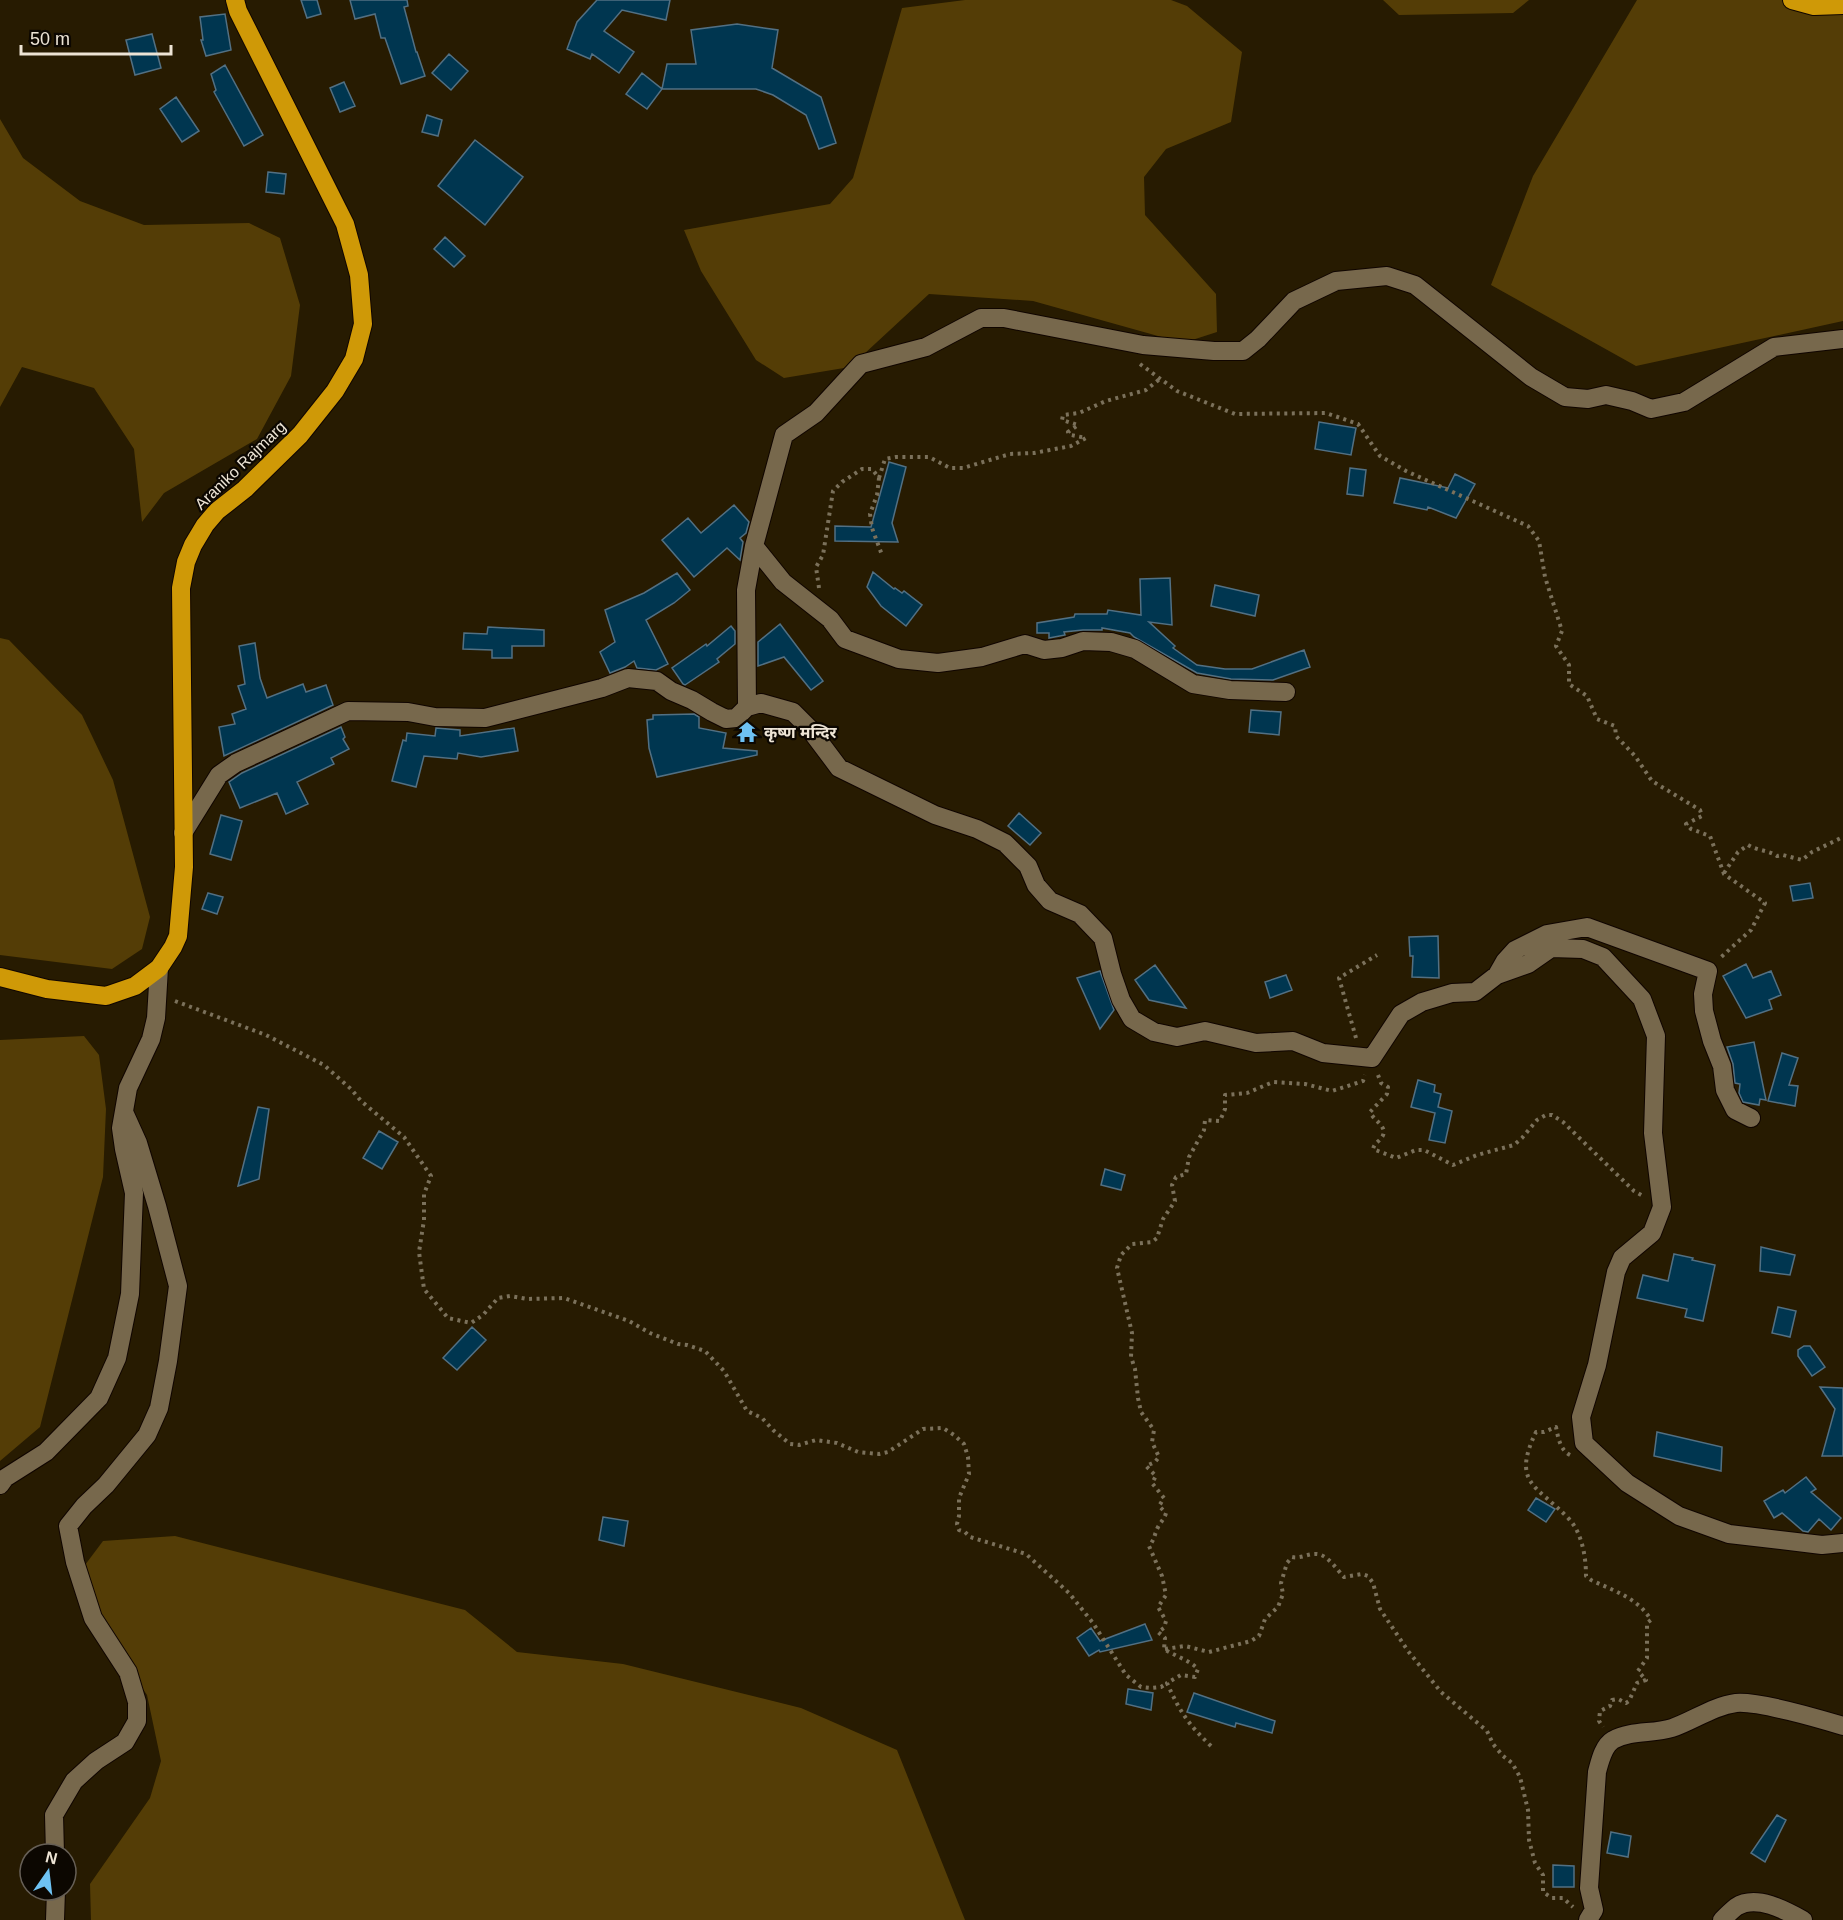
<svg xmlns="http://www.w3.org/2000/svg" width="1843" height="1920" font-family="Arial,'Noto Sans Devanagari',sans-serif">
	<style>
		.green { fill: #543d06 }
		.building { fill: #003650; stroke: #527083; stroke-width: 1.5 }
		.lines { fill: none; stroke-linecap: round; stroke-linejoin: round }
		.street-casing { stroke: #100500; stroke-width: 20 }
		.highway-casing { stroke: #100500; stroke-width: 20 }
		.path { stroke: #7b715b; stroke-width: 4; stroke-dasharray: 3 4.5; stroke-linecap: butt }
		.street { stroke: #77684c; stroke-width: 18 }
		.highway { stroke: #cf9907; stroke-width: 18 }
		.labels { text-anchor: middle; stroke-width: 4.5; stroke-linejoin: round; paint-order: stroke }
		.street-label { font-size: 16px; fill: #ede4d5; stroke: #0c0701 }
		.poi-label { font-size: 16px; font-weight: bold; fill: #ede4d5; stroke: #0c0701; text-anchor: start }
	</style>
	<rect width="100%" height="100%" fill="#271b01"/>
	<!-- green -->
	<path class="green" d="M965 0H1171L1187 6 1242 52 1231 122 1166 149 1144 177 1145 215 1216 294 1217 332 1183 343 1033 301 929 294 850 367 784 378 756 360 701 271 684 230 830 204 853 178 902 8Z
		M1383 0H1529L1513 13 1399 15Z
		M1637 0H1843V321L1636 366 1491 285 1533 176Z
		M0 119 23 158 80 201 144 225 249 223 280 238 300 305 291 376 257 439 164 493 142 522 134 449 94 388 22 367 0 407Z
		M0 638 9 640 82 715 113 780 150 917 142 949 112 969 0 955Z
		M84 1036 99 1055 106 1109 103 1177 40 1427 0 1461V1040Z
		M175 1536 465 1610 517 1652 623 1664 801 1708 897 1750 965 1920H91L90 1884 150 1798 161 1761 147 1695 87 1607 82 1569 103 1541Z"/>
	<!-- building -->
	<path class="building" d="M301 0H317L321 14 307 18Z
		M350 0H407L408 6 404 7 416 52H417L425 76 401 84 385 38H381L375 14 355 19Z
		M597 0H670L666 20 622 10 604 31 634 52 619 73 592 54 590 59 567 49 577 22Z
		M225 14 231 50 206 56 201 40H203L200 17Z
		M737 24 778 30 772 68 821 97 836 143 819 149 806 115 773 95 756 89H662L667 64H696L691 30Z
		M152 34 161 68 135 75 126 40Z
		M449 54 468 71 451 90 432 73Z
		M225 65 263 135 244 146 214 92 216 90 211 74Z
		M642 73 662 89 647 109 626 94Z
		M344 82 355 106 340 112 330 88Z
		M176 97 199 131 182 142 160 109Z
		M427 115 442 120 438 136 422 132Z
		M475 140 523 177 485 225 438 186Z
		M268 172 286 174 284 194 266 192Z
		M445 237 465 256 454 267 434 249Z
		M1319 422 1356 428 1351 455 1315 449Z
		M889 462 906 467 892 523 898 542 835 541V526L871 527Z
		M1350 468 1366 470 1363 496 1347 494Z
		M1455 474 1475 484 1456 518 1428 507 1427 510 1394 503 1400 478 1448 488Z
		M734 505 749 522 746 533 740 538 743 542 740 560 727 548 694 577 662 540 688 518 701 533Z
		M873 572 894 589 895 588 902 593 904 591 922 605 906 626 881 606 867 587Z
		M677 573 690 590 674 603 646 620 668 664 656 670 637 668 634 661 625 667 610 673 600 652 615 642 605 610 644 593Z
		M1170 578 1172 625 1149 622 1175 646 1173 648 1197 665 1225 669H1252L1304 650 1310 667 1273 680 1231 679 1197 673 1134 637 1130 633 1102 628V630H1083L1064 632 1065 635 1049 638V633H1037V623L1074 617 1075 614H1107L1108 610 1141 615 1140 579Z
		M1215 585 1259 595 1255 616 1211 606Z
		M780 624 823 681 811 690 784 657 758 666V642Z
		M731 626 735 631V644L717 659 719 662 685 685 683 684 672 668 706 644 707 646Z
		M488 627 544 630V646H512V658H492V650L463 649 464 633 487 634Z
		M255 643 260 678 267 698 303 684 306 692 326 685 333 705 224 756 219 727 235 724 232 714 246 709 238 686 245 684 239 646Z
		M1251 710 1281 712 1279 735 1249 732Z
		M694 714 699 717V728L726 733 723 748 757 751V755L657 777 649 748 647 720 653 719V715Z
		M341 727 345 737 343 739 349 749 331 758 334 764 297 782 308 804 286 814 277 793 240 808 229 782 242 773Z
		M436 728 460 730V736L514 728 518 751 481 757 458 753 457 759 424 756 416 787 392 781 403 740 406 741 407 733 435 736Z
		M1019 813 1041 833 1030 845 1008 826Z
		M221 815 242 821 231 860 210 854Z
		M1810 883 1813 898 1793 901 1790 886Z
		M208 893 223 897 217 914 202 909Z
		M1438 936 1439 978 1412 977 1413 956H1410L1409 937Z
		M1746 964 1753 978 1771 971 1781 995 1769 1000 1772 1009 1746 1018 1723 976Z
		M1155 965 1186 1008 1149 1000 1135 980Z
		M1100 971 1114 1010 1100 1029 1077 978Z
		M1286 975 1292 990 1270 998 1265 982Z
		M1754 1042 1766 1100 1760 1099 1759 1105 1743 1102 1739 1093 1740 1084 1735 1083 1733 1064 1727 1047Z
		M1782 1053 1798 1058 1789 1085 1798 1086 1795 1106 1768 1101Z
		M1418 1080 1435 1085 1434 1092 1441 1094 1438 1107 1452 1111 1445 1143 1429 1140 1435 1113 1411 1107Z
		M258 1107 269 1109 259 1179 238 1186Z
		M379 1131 398 1142 382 1169 363 1158Z
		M1105 1169 1125 1175 1121 1190 1101 1185Z
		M1761 1247 1795 1255 1790 1275 1760 1271Z
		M1674 1254 1693 1258 1692 1260 1715 1265 1703 1321 1685 1317 1687 1309 1637 1298 1643 1275 1668 1281Z
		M1778 1307 1796 1311 1790 1337 1772 1333Z
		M472 1327 486 1340 457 1370 443 1358Z
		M1804 1346H1810L1825 1367 1812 1376 1798 1356V1350Z
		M1820 1387 1843 1388V1456H1822L1835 1409Z
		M1657 1432 1722 1447 1721 1471 1654 1456Z
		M1806 1477 1816 1489 1811 1492 1841 1518 1831 1530 1819 1519 1808 1532 1803 1531 1782 1513 1774 1518 1764 1501 1783 1490 1785 1493Z
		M1536 1498 1555 1509 1546 1522 1528 1510Z
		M603 1517 628 1521 624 1546 599 1540Z
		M1145 1624 1152 1640 1100 1652 1099 1650 1089 1656 1077 1638 1091 1628 1100 1641Z
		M1128 1689 1153 1693 1151 1710 1126 1704Z
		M1194 1693 1275 1721 1272 1733 1236 1723 1235 1727 1187 1712Z
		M1777 1815 1786 1820 1765 1862 1751 1853Z
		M1611 1832 1631 1836 1628 1857 1607 1853Z
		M1553 1865 1574 1866V1887H1553Z"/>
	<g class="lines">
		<defs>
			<path id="street" d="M754 546 783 582 830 619 845 639 899 659 938 663 982 657 1025 644 1044 650 1062 648 1083 641 1111 642 1135 649 1193 684 1230 690 1286 692
				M747 707 761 703 793 712 809 728 839 768 935 815 977 829 1005 843 1028 866 1036 885 1050 901 1080 914 1103 938 1112 974 1121 1000 1132 1019 1154 1032 1177 1037 1205 1031 1256 1043 1293 1041 1323 1053 1372 1058 1401 1014 1422 1002 1452 993 1475 992 1497 975 1528 964 1551 948 1583 949 1603 957 1642 999 1656 1036 1653 1133 1662 1207 1652 1233 1622 1258 1616 1272 1597 1365 1581 1417 1584 1443 1627 1483 1679 1516 1729 1534 1822 1545 1843 1543
				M183 833 219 775 236 763 348 711 408 712 435 717 485 718 602 688 628 678 657 681 671 691 692 700 712 712 726 719 736 718 747 707 746 590 754 546 784 435 816 413 861 364 926 347 981 318H1004L1143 345 1214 351H1243L1258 339 1294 301 1336 281 1387 276 1415 285 1531 377 1565 397 1588 399 1606 395 1632 401 1651 409 1684 402 1774 347 1843 339
				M1497 975 1505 961 1515 950 1547 934 1587 927 1708 971 1703 994 1704 1011 1712 1041 1722 1066 1725 1090 1735 1110 1751 1118
				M0 1485 5 1478 46 1452 99 1398 117 1358 130 1294 134 1193 124 1149 121 1128 128 1088 151 1039 156 1018 159 968
				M55 1854 54 1815 74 1781 96 1761 125 1742 137 1721V1702L128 1672 93 1618 75 1562 68 1526 84 1506 106 1485 147 1435 159 1408 168 1361 178 1286 157 1206 138 1143 124 1112
				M55 1920 56 1890
				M1588 1920 1594 1910 1589 1888 1597 1772C1600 1761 1603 1746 1613 1740 1631 1730 1653 1734 1672 1728 1693 1721 1713 1706 1736 1703 1758 1701 1820 1719 1843 1726
				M1722 1920C1726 1916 1731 1911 1736 1907 1756 1894 1785 1910 1803 1920"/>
			<path id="highway" d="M1792 0 1814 6 1843 5
				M0 977 47 989 106 996 135 986 159 968 173 947 178 936 184 867 181 588 186 562 193 545 205 525 217 511 245 489 300 435 335 391 354 359 363 324 359 275 345 224 238 11 235 0"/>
		</defs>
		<!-- street casing -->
		<use href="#street" class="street-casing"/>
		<!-- highway casing -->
		<use href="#highway" class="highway-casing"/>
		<!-- path -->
		<path class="path" d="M1140 364 1177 391 1235 414 1326 413 1358 424 1380 456 1406 471 1528 526 1539 541 1545 577 1562 631 1556 646 1569 665V684L1587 696 1597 719 1615 726 1616 736 1635 756 1652 781 1700 810 1702 816 1686 824 1691 829 1710 836 1724 874 1765 903 1751 930 1720 958
			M879 478 885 459 896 457H929L950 468H963L1010 454 1034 453 1071 446 1086 438 1071 435 1068 432 1078 425 1062 420 1063 415 1079 413 1106 401 1146 390 1161 378
			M819 588 816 567 823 555 833 491 842 482 862 469H872L879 478 877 495 870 514 872 528 882 555
			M1724 873 1738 852 1748 845C1758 851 1768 850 1777 856L1783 855 1802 860 1812 852 1843 837
			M175 1001 266 1035 324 1065 351 1089 361 1101 404 1137 431 1176 424 1194V1220L419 1252 424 1289 448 1318 471 1323 483 1315 498 1298 510 1296 527 1299 564 1298 629 1321 650 1333 678 1344 687 1345 705 1351 724 1371 747 1411 762 1418 773 1430 790 1444 799 1445 816 1440 837 1443 858 1452 879 1454 888 1452 923 1429 943 1428 954 1435 964 1444 968 1457 969 1474 959 1498V1516L957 1524 959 1530 965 1532 970 1537 1026 1554 1069 1593 1093 1623 1126 1675 1141 1687 1151 1688 1161 1687 1167 1683
			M1356 1038 1339 978 1377 955
			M1378 1075 1381 1083 1388 1087 1387 1094 1370 1112C1373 1120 1389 1127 1382 1137 1378 1143 1375 1142 1373 1149L1396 1158 1416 1150H1424L1453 1165 1477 1155 1514 1145 1522 1138 1537 1120 1546 1115H1552L1563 1122 1634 1191 1643 1196
			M1570 1455C1560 1450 1558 1437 1556 1427L1544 1432H1536C1511 1484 1537 1485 1569 1519 1582 1533 1586 1557 1586 1576L1591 1580C1614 1591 1638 1598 1651 1620L1647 1623V1658L1638 1671 1646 1680 1637 1683 1629 1701 1626 1703 1618 1699 1612 1700 1610 1706 1600 1711 1599 1721 1603 1727
			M1165 1649 1185 1646 1209 1652 1251 1641 1259 1636 1265 1619 1278 1607 1283 1594 1281 1583 1287 1563 1292 1557C1301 1559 1309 1553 1317 1554 1328 1555 1337 1570 1344 1577L1362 1574 1368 1576 1373 1583 1380 1609 1408 1651 1441 1692 1487 1731 1493 1744 1503 1756 1512 1763 1520 1777 1528 1810 1529 1840 1535 1863 1543 1875V1892L1552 1898H1563L1573 1907
			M1211 1746C1188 1724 1180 1712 1167 1683L1181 1675 1195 1677 1198 1669C1189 1660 1175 1656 1164 1649L1165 1638 1158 1632 1164 1628 1166 1621 1158 1607 1166 1595 1162 1576 1149 1546C1155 1539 1154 1535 1158 1527 1161 1521 1164 1520 1166 1513L1159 1506 1164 1498 1152 1483 1156 1476 1146 1466 1155 1462 1159 1457 1152 1442 1154 1430 1141 1412 1138 1398 1135 1369 1131 1357 1132 1333 1117 1268 1121 1255 1132 1244 1152 1242 1157 1238 1163 1219 1175 1201 1172 1185 1176 1177 1186 1174 1189 1157 1204 1130 1205 1120 1220 1121 1225 1109V1095L1247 1093 1273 1082 1305 1084 1332 1091 1363 1081 1365 1075"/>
		<!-- street -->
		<use href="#street" class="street"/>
		<!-- highway -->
		<use href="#highway" class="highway"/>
	</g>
	<!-- icons -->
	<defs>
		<symbol id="temple-bare" viewBox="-9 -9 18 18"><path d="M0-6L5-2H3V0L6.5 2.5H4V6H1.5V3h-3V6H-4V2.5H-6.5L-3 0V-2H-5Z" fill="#6ec2f3" stroke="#0c0701" stroke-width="2.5" paint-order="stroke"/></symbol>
	</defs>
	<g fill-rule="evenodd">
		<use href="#temple-bare" x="732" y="717" width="30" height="30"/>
	</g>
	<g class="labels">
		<!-- street labels -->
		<g class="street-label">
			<text transform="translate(240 465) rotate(-44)" y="6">Araniko Rajmarg</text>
		</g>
		<!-- poi labels -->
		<g class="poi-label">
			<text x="764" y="738">कृष्ण मन्दिर</text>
		</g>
	</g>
	<!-- north arrow -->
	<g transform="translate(48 1872) rotate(14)"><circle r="28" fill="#0c0701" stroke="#665f56" stroke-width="1.5"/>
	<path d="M0-4.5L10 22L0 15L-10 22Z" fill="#6ec2f3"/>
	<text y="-9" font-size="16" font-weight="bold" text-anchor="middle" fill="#ede4d5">N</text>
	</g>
	<!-- scale -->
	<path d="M21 45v9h150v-9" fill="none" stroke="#ede4d5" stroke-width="3"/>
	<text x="30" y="45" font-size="18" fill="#ede4d5" stroke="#0c0701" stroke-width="4.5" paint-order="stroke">50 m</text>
</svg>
